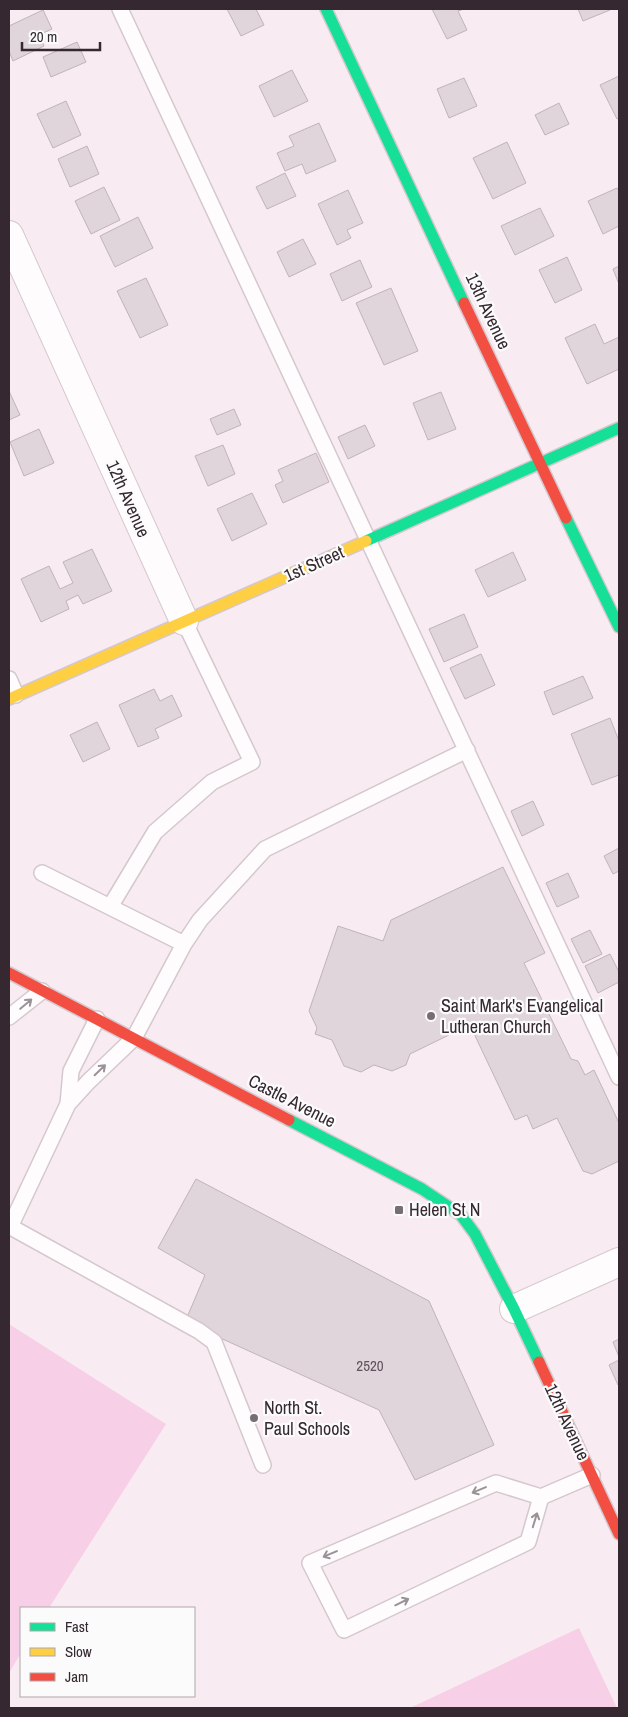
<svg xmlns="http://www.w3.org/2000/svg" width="628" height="1717" font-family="'Archivo Narrow',sans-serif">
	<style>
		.green { fill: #f7d0e7 }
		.building { fill: #e1d5dc; stroke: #c0b4ba }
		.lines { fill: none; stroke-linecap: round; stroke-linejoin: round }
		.lane-casing { stroke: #d4c8ce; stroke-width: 18 }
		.street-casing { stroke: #d4c8ce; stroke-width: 30 }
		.fast-casing { stroke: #d4c8ce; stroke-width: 14 }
		.slow-casing { stroke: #d4c8ce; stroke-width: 14 }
		.jam-casing { stroke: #d4c8ce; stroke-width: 14 }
		.lane { stroke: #fefcfd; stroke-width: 15 }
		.street { stroke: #fefcfd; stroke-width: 28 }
		.fast { stroke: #16e098; stroke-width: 11 }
		.slow { stroke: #ffcf43; stroke-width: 11 }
		.jam { stroke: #f24e42; stroke-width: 11 }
		.oneway { stroke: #9a9296 }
		.poi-dot { fill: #796d74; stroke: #fbfbfb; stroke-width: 2 }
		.labels { text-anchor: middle; stroke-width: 4.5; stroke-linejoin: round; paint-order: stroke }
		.number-label { font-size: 15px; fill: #60535b }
		.street-label { font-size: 18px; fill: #352830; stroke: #fbfbfb }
		.poi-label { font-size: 18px; fill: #352830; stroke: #fbfbfb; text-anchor: start }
	</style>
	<rect width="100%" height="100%" fill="#f8ecf2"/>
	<!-- green -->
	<path class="green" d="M9 1324 166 1424 49 1608H21V1653L9 1673Z
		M579 1628 617 1708H410Z"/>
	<!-- building -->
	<path class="building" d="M227 9H256L264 25 241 36Z
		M432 9H464L458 11 467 30 447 39Z
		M578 9H610V10L583 21Z
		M43 10 52 29 39 35 44 46 13 61 9 51V26Z
		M77 42 86 62 51 77 43 57Z
		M292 70 308 101 274 117 259 86Z
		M619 76V118L617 119 600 85Z
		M464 78 477 106 449 118 437 89Z
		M66 101 81 135 53 148 37 114Z
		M559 103 569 124 545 135 535 115Z
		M319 123 336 161 306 174 302 164 285 171 277 153 294 146 289 136Z
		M507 142 526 183 493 199 473 158Z
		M87 146 99 174 70 187 58 159Z
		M285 173 296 196 267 209 256 187Z
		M104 187 120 220 91 234 75 201Z
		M617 188 619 191V226L603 234 588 201Z
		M348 190 363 223 347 230 351 238 337 245 318 204Z
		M540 208 554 236 515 255 501 226Z
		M138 217 153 248 115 267 100 236Z
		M303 239 316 264 289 277 277 252Z
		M567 257 582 290 555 303 539 270Z
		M360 260 372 287 342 301 330 274Z
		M619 266V284L613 269Z
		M146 278 168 325 140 338 117 291Z
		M391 288 418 351 384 365 356 303Z
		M595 324 604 344 619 337V369L587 384 565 338Z
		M9 391 20 415 9 420Z
		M441 392 456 429 428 440 413 403Z
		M234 409 241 425 217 435 210 419Z
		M365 425 375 446 348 459 338 437Z
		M39 429 54 463 24 476 10 442Z
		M223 445 235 474 208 486 195 456Z
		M316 453 329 482 283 503 275 485 283 481 278 470Z
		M252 493 267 524 232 541 217 509Z
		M92 549 112 591 83 604 78 595 66 601 69 609 41 622 21 579 49 566 60 589 73 583 63 562Z
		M513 552 526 580 488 597 475 570Z
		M464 614 478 647 444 662 429 629Z
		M481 654 495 685 465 699 450 668Z
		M583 676 593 698 553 715 544 692Z
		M154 689 160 701 172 695 182 716 155 729 159 738 138 747 119 705Z
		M610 718 619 741V775L592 785 571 734Z
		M97 722 110 749 83 762 70 735Z
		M533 801 544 825 522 836 511 811Z
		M619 848V871L613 874 604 856Z
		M503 867 545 953 524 963 571 1059 578 1061 585 1075 594 1070 619 1123V1161L592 1174 583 1171 557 1118 533 1129 527 1115 515 1120 468 1021 451 1029 449 1035 410 1054 406 1065 392 1071 374 1065 361 1072 344 1066 332 1040 315 1034 317 1028 309 1011 338 926 383 941 391 920Z
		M568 873 579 897 557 907 546 883Z
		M590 930 602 954 583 963 571 939Z
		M610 954 619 972V982L598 993 585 966Z
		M196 1179 429 1301 494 1445 415 1480 379 1410 185 1322 205 1275 158 1248Z
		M619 1339V1357L613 1342Z
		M619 1360V1384L618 1385 609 1365Z"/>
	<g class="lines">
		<defs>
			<path id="lane" d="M120 9 619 1077
				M9 679 16 695
				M42 873 184 944
				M110 907 155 832 212 782 252 762 184 621
				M9 1017 42 991
				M68 1104 71 1071 97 1019
				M9 1226 199 1331 214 1342 263 1465
				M10 1227 68 1104 88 1082 134 1038 184 944 200 920 265 849 467 750
				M541 1497 528 1542 344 1630 310 1563 496 1483 541 1497 592 1475"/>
			<path id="street" d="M9 235 184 621
				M514 1309 619 1262"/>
			<path id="fast" d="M326 9 464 303
				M566 518 619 627
				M366 541 619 428
				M289 1120 422 1189 461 1215 475 1234 514 1309 539 1362"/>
			<path id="slow" d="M9 699 366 541"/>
			<path id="jam" d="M464 303 566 518
				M9 973 289 1120
				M539 1362 619 1534"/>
		</defs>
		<!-- lane casing -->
		<use href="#lane" class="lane-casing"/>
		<!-- street casing -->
		<use href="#street" class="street-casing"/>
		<!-- fast casing -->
		<use href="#fast" class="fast-casing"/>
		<!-- slow casing -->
		<use href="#slow" class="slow-casing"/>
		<!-- jam casing -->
		<use href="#jam" class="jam-casing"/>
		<!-- lane -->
		<use href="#lane" class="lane"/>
		<!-- street -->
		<use href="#street" class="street"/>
		<!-- fast -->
		<use href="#fast" class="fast"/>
		<!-- slow -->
		<use href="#slow" class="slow"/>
		<!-- jam -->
		<use href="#jam" class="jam"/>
	</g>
	<!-- one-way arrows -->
	<defs><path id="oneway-shaft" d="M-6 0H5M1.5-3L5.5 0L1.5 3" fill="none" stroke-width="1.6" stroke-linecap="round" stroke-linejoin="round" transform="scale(1.25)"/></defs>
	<g class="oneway">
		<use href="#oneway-shaft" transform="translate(26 1004) rotate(-40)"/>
		<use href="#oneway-shaft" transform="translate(100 1070) rotate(-44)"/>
		<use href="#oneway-shaft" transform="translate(479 1490) rotate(157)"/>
		<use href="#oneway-shaft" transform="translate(535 1520) rotate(-73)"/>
		<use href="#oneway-shaft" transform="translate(330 1554) rotate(157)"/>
		<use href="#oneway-shaft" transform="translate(402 1602) rotate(-26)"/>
	</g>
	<!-- markers -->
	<g class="poi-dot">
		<circle cx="431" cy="1016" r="5"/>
		<rect x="394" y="1205" width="10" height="10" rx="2.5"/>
		<circle cx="254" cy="1418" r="5"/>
	</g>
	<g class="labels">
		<!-- number labels -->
		<g class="number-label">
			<text x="370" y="1371">2520</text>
		</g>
		<!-- street labels -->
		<g class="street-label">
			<text transform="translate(488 311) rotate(65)" y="6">13th Avenue</text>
			<text transform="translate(128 499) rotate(66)" y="6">12th Avenue</text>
			<text transform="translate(314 564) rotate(-24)" y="6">1st Street</text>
			<text transform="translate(292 1101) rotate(27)" y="6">Castle Avenue</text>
			<text transform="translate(567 1422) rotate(65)" y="6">12th Avenue</text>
		</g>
		<!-- poi labels -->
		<g class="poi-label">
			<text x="441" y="1012">Saint Mark's Evangelical<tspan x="441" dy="21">Lutheran Church</tspan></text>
			<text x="409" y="1216">Helen St N</text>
			<text x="264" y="1414">North St.<tspan x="264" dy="21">Paul Schools</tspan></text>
		</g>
	</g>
	<!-- border -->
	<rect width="628" height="1717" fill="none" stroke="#352830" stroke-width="20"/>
	<!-- legend -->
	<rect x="20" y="1607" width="175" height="90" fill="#fbfbfb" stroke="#aca7aa"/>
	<rect x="30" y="1623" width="25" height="8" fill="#16e098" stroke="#aca7aa"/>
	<text x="65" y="1632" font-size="15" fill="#352830">Fast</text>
	<rect x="30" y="1648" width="25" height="8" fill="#ffcf43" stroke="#aca7aa"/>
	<text x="65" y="1657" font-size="15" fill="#352830">Slow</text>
	<rect x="30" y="1673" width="25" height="8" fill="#f24e42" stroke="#aca7aa"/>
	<text x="65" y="1682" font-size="15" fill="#352830">Jam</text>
	<!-- scale -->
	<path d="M22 42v8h78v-8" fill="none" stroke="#352830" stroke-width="2.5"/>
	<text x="30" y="42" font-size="15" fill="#352830" stroke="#fbfbfb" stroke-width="4" paint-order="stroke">20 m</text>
</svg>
